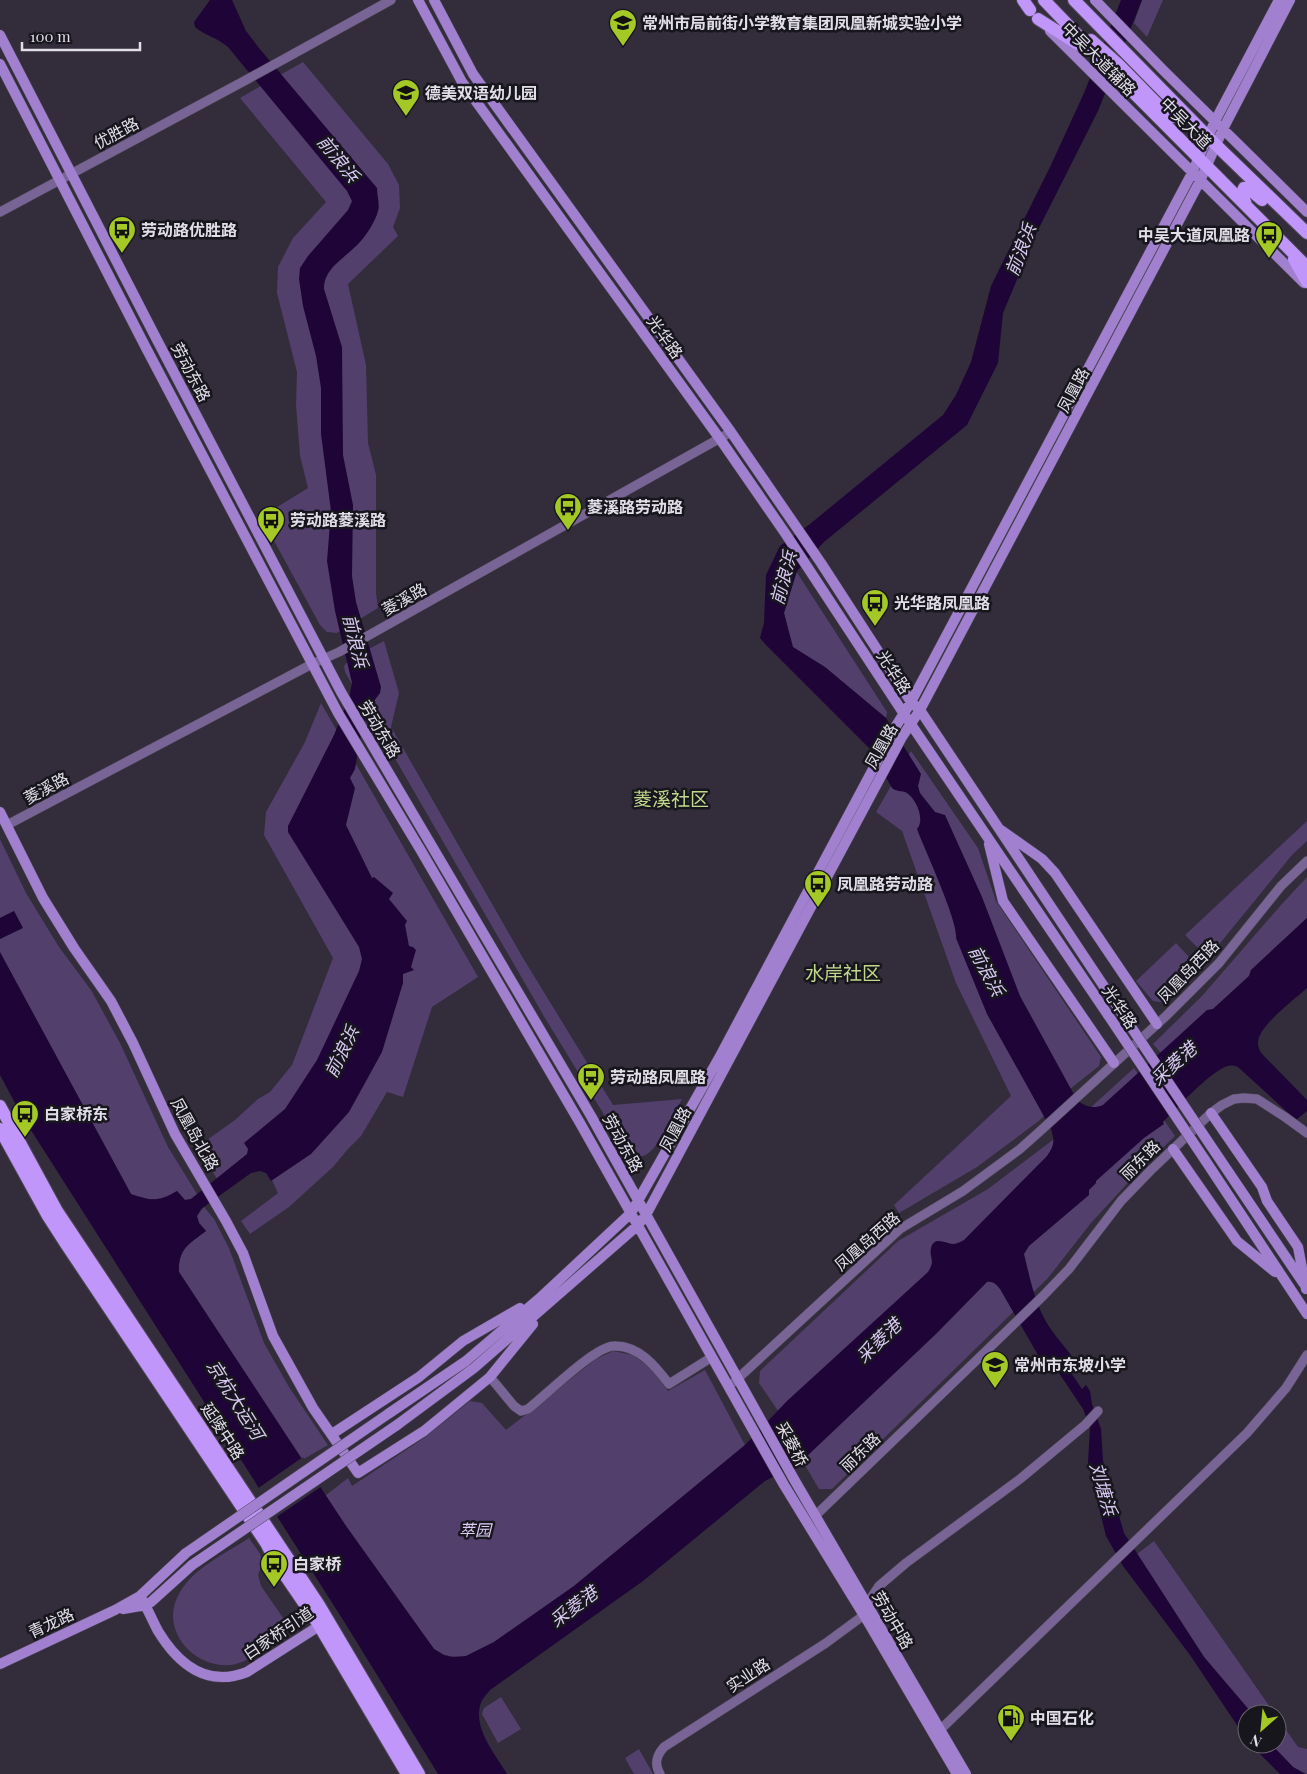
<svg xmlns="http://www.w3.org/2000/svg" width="1307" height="1774" font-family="'Playfair Display','Noto Sans SC',serif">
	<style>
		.green { fill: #523f6c }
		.water { fill: #1f0537 }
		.pier { fill: #322c3b }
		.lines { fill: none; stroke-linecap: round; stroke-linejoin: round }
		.street-casing { stroke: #4e4857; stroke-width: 10 }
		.secondary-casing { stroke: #4e4857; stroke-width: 11 }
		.primary-casing { stroke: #4e4857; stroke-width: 14 }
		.street { stroke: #786495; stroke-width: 9 }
		.secondary { stroke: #a180cf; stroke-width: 10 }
		.primary { stroke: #c196fb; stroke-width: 12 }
		.secondary-bridge-casing { stroke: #4e4857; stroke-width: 11; stroke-linecap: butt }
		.secondary-bridge { stroke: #a180cf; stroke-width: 10 }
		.labels { text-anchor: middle; stroke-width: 5; stroke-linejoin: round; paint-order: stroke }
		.poi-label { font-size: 16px; font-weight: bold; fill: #e1dee8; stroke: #18161d; text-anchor: start }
		.street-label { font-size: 16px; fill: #e1dee8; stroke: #18161d }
		.park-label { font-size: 16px; font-style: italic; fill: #dcccf5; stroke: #18161d }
		.water-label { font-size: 18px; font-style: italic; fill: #d7c8f1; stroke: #18161d }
		.quarter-label { font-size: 19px; fill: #c0d78d; stroke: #18161d }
	</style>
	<rect width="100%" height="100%" fill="#322c3b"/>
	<!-- green -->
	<path class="green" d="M1142 0H1163L1147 37 1134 23Z
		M303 62 388 164 399 185 400 208 393 227 398 236 348 284 366 365 368 443 376 475V593L378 608 337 633 327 632 320 625 261 517 308 488 300 456 296 405 297 372 277 293 278 267 293 238 326 202 240 98Z
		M796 571 887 712 886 718 826 668 792 647 784 613Z
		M384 641 399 693 391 727 523 958 613 1105 682 1099C675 1112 657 1153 643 1156 636 1157 630 1152 625 1149L545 1018 345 672 344 666 350 659Z
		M321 703 478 977 432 1007 403 1097 387 1092 361 1136 348 1149 333 1167 289 1207 250 1234 241 1221 278 1193 265 1165 219 1182 197 1147 235 1120 258 1099 270 1092 292 1065 333 958 264 835 266 812 305 742Z
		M911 751 978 848 996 901 1101 1057 1099 1066 1065 1093 1040 1120 977 1167 899 1213 894 1205 1011 1096 956 983 902 831 876 812Z
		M1307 821V841L1292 855 1208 958 1185 935Z
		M0 839 26 893 59 947 91 990 120 1043 168 1147 197 1194 191 1199 185 1200 177 1191C159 1202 151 1201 131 1194L0 953V939L22 927 14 911 0 918Z
		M1307 877V918L1251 970 1249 976 1213 1009 1207 1011 1161 1053 1153 1044 1202 996 1281 905Z
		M1176 943 1199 968 1166 1003 1153 1001 1136 981Z
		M1134 1068 1138 1074 1103 1105 1096 1108H1090Z
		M1157 1110 1175 1136 1136 1174 1091 1223 1048 1278 832 1489H819L796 1450Z
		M1054 1139 1063 1147 783 1418 759 1383 760 1371 898 1241 988 1189Z
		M204 1207 214 1219 229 1248 264 1343 289 1387 328 1445 302 1460 179 1272C178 1249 189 1244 206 1231L199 1223 197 1216Z
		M613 1351 633 1355 651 1368 668 1391 705 1370 745 1445 574 1586 494 1642 462 1658 444 1655 434 1649 346 1526 325 1496 348 1478 352 1486 424 1438 470 1401 482 1403 506 1430 596 1359Z
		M249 1538C260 1555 266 1555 258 1575L261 1586 288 1625V1631L284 1636C270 1645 247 1663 231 1665 192 1668 158 1628 180 1592 195 1567 225 1554 249 1538Z
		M1154 1541 1275 1714H1251L1204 1657 1137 1554Z
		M501 1697 521 1729 498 1743 482 1714 484 1708Z
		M1277 1717 1298 1747 1307 1749V1774L1293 1767 1271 1744H1277Z
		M639 1749 653 1774H634L625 1758Z"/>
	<!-- water -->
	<path class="water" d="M210 0H232L246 31 259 48 377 188C377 195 380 205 378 211 375 223 364 239 355 247 342 260 324 269 324 289L342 347 343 455 353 505 352 576 356 602 381 687 380 693 368 709 361 734 355 769 350 778 355 788 346 825 372 878 374 877 393 893 389 899 407 921 405 925 409 946 413 947 416 950 411 967 414 970 403 974V983L382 1052 349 1112 311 1154 271 1181 266 1173 260 1171 251 1173 201 1209 197 1216 199 1223 206 1231C189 1244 178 1249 179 1272L346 1526 434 1649 444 1655 452 1657 466 1656 494 1642 574 1586 745 1445 787 1401 928 1272C936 1259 929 1259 931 1248 934 1236 945 1243 952 1244 957 1244 960 1242 964 1240L1047 1156C1054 1146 1055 1141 1051 1129L987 1014 956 938C959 923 924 848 917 829 925 820 917 800 907 793 902 790 896 792 892 788L870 749 766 645 760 638 764 623 766 575 780 546 810 524 943 415 956 395 971 362 991 286 1051 165 1084 93 1121 0H1142L1098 111 1037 232 1003 313 998 363 967 425 824 542 797 571 784 613 793 647 825 667 886 718 921 774 918 786 920 793 935 812 945 815 982 897 1020 996 1077 1100C1085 1107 1093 1109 1103 1105L1207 1010 1213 1009 1249 976 1251 970 1307 918V988C1295 999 1257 1027 1258 1043 1258 1049 1261 1053 1265 1057L1307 1100V1111L1296 1120 1239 1068C1235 1065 1230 1065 1225 1067 1207 1075 1178 1107 1163 1122L1164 1124 1144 1138 1096 1181V1183L1089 1190V1195L1029 1246 1024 1254C1029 1274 1033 1295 1042 1314 1049 1329 1061 1342 1071 1355L1065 1364 1082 1389 1086 1385 1090 1391 1092 1404 1101 1429 1103 1461 1124 1533 1204 1657 1251 1712V1714H1247V1740L1190 1655 1123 1566 1106 1536 1088 1463 1090 1427 1083 1409 1055 1367 1046 1369 1000 1289C996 1284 993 1281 987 1282L936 1334 805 1458 802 1462 765 1481 643 1581 490 1690C486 1695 481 1700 480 1706 474 1730 496 1755 507 1774H438L345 1623 22 1116 0 1075V952L131 1194C151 1201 159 1202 177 1191L185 1200 191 1199 247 1154 248 1149 244 1143 285 1109 317 1060 359 971 362 959 359 947 288 832V826L334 735 349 698 352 683 335 611 327 561 331 511 321 434V388L316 356 303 306 299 279 300 268 308 256 348 210 352 201 347 191 228 47C218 38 204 35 195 27L194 22Z
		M14 911 23 928 0 939V918Z
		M1250 1744H1271L1293 1767 1305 1774H1280Z"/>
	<!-- pier -->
	<path class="pier" d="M303 1457 322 1486 275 1518 257 1489Z"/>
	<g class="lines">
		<defs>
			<path id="street" d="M0 212 246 80 391 0
				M7 825 312 664 339 652 731 432
				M490 1377 514 1406 521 1411 528 1409C545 1396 595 1346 614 1346 639 1345 656 1367 669 1384L712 1357
				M734 1382 900 1229 963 1191 1020 1149 1038 1133 1166 1016 1219 963 1281 886 1307 861
				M815 1516 1042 1297 1069 1269 1121 1201 1151 1170 1211 1113 1222 1105 1234 1099 1244 1098 1257 1099 1285 1117 1307 1133
				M940 1730 1247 1433 1286 1388 1307 1355
				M660 1774C654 1764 656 1756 664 1747L826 1643 864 1615 867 1604 879 1586 906 1563 1020 1479 1085 1425 1098 1411"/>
			<path id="secondary" d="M418 0 462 82 720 439 785 533 904 714 1108 1015
				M434 0 473 74 731 432 821 563 911 702 920 710 1117 1006
				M1095 0 1163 70 1307 212
				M1050 31 1304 283
				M0 35 157 340 341 692 591 1116 795 1481 966 1774
				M0 64 145 346 338 713 420 849 580 1123 784 1485 868 1622 957 1774
				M0 812 43 898 74 948 111 1001 133 1043 175 1134 226 1221 243 1253 273 1336 313 1408 358 1473 424 1431 490 1377 533 1324
				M1001 830 1042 859 1055 873 1157 1024
				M989 844 1003 901 1114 1063
				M1211 1113 1262 1187 1267 1201 1298 1247 1306 1289
				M1173 1149 1237 1241 1275 1272
				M1215 1152 1304 1284
				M1205 1160 1307 1314
				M388 1414 466 1361 541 1297 631 1213 719 1058 896 726 911 702 1192 173 1215 121 1279 0
				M397 1425 474 1368 637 1226 646 1215 902 737 920 710 1200 181 1223 129 1290 0
				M332 1434 419 1377 463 1341 520 1308
				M140 1596C147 1607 152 1620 158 1631 178 1664 207 1688 247 1672L319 1626 325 1621
				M123 1609 146 1605 151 1602 192 1565
				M0 1664 115 1610 140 1596 186 1553"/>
			<path id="primary" d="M1023 0 1030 10
				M1044 0 1115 74 1307 267
				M1074 0 1216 145 1307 233
				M1038 19 1081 46
				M1091 40 1119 65 1168 115 1174 117 1178 113 1175 103
				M1246 205 1242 193 1244 188 1249 189 1262 200
				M1294 259 1307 282
				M0 1106 57 1211 319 1605 419 1774
				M0 1129 48 1216 66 1244 266 1543 276 1562 317 1622 407 1774"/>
		</defs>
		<!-- street casing -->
		<use href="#street" class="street-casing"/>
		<!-- secondary casing -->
		<use href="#secondary" class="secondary-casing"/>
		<!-- primary casing -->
		<use href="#primary" class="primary-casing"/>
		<!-- street -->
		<use href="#street" class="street"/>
		<!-- secondary -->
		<use href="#secondary" class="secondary"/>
		<!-- primary -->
		<use href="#primary" class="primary"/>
		<defs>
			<path id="secondary-bridge" d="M1117 1006 1215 1152
				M1108 1015 1205 1160
				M186 1553 388 1414
				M192 1565 397 1425"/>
		</defs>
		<!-- secondary-bridge casing -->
		<use href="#secondary-bridge" class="secondary-bridge-casing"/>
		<!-- secondary-bridge -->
		<use href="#secondary-bridge" class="secondary-bridge"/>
	</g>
	<!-- icons -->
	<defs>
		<symbol id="school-pin" viewBox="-11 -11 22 30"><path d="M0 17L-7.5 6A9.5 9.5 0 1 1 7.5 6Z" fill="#a4c825" stroke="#18161d"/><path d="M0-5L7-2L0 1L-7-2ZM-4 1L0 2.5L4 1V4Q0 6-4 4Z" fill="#111"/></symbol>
		<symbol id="bus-pin" viewBox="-11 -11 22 30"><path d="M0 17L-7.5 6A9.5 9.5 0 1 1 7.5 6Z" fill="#a4c825" stroke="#18161d"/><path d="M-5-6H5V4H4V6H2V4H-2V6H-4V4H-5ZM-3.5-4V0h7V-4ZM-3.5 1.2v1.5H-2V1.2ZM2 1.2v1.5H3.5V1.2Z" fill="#111"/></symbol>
		<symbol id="fuel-pin" viewBox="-11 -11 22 30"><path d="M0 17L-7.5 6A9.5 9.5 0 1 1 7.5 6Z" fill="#a4c825" stroke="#18161d"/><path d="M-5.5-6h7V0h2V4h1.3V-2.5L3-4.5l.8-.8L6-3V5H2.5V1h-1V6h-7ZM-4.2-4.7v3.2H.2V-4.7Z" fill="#111"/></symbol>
	</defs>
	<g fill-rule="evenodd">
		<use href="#school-pin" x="607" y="7" width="32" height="43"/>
		<use href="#school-pin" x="390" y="77" width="32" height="43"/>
		<use href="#bus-pin" x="106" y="214" width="32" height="43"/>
		<use href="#bus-pin" x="1253" y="219" width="32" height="43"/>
		<use href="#bus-pin" x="552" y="491" width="32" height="43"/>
		<use href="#bus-pin" x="255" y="504" width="32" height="43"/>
		<use href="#bus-pin" x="859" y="587" width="32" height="43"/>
		<use href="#bus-pin" x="802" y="868" width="32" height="43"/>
		<use href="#bus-pin" x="575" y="1061" width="32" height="43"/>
		<use href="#bus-pin" x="9" y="1098" width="32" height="43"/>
		<use href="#school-pin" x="979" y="1349" width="32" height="43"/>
		<use href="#bus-pin" x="258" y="1548" width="32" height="43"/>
		<use href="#fuel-pin" x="995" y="1702" width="32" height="43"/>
	</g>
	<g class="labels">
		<!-- poi labels -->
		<g class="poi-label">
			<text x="642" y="29">常州市局前街小学教育集团凤凰新城实验小学</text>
			<text x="425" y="99">德美双语幼儿园</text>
			<text x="141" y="236">劳动路优胜路</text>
			<text x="1250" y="241" text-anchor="end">中吴大道凤凰路</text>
			<text x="587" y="513">菱溪路劳动路</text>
			<text x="290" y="526">劳动路菱溪路</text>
			<text x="894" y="609">光华路凤凰路</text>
			<text x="837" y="890">凤凰路劳动路</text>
			<text x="610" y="1083">劳动路凤凰路</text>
			<text x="44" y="1120">白家桥东</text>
			<text x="1014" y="1371">常州市东坡小学</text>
			<text x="293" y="1570">白家桥</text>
			<text x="1030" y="1724">中国石化</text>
		</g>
		<!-- street labels -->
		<g class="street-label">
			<text transform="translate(1099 59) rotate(45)" y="6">中吴大道辅路</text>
			<text transform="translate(1186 123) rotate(45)" y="6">中吴大道</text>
			<text transform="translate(116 133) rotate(-28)" y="6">优胜路</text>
			<text transform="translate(665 337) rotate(54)" y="6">光华路</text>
			<text transform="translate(191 372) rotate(62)" y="6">劳动东路</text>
			<text transform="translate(1073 390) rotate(-62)" y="6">凤凰路</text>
			<text transform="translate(404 599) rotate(-29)" y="6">菱溪路</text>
			<text transform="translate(894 672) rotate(57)" y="6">光华路</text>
			<text transform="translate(380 729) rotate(59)" y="6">劳动东路</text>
			<text transform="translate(881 746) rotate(-61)" y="6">凤凰路</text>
			<text transform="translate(46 788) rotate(-28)" y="6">菱溪路</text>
			<text transform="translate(1188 971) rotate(-46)" y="6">凤凰岛西路</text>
			<text transform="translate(1120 1007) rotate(56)" y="6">光华路</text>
			<text transform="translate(675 1129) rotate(-62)" y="6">凤凰路</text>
			<text transform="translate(195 1134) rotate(61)" y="6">凤凰岛北路</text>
			<text transform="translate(623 1143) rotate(61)" y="6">劳动东路</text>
			<text transform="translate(1140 1160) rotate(-45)" y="6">丽东路</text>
			<text transform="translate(867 1241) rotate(-41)" y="6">凤凰岛西路</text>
			<text transform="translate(223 1431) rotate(57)" y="6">延陵中路</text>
			<text transform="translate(792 1444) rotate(62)" y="6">采菱桥</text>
			<text transform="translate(860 1452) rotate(-44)" y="6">丽东路</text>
			<text transform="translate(893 1620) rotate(60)" y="6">劳动中路</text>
			<text transform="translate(51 1623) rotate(-25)" y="6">青龙路</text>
			<text transform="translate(278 1633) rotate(-34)" y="6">白家桥引道</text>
			<text transform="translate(748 1675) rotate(-33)" y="6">实业路</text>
		</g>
		<!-- park labels -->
		<g class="park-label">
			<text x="475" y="1536">萃园</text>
		</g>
		<!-- water labels -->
		<g class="water-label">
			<text transform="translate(338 159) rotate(51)" y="6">前浪浜</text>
			<text transform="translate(1021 250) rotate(-69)" y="6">前浪浜</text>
			<text transform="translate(784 578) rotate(-75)" y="6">前浪浜</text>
			<text transform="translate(355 641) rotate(76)" y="6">前浪浜</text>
			<text transform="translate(986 971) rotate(62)" y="6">前浪浜</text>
			<text transform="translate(342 1052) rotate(-64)" y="6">前浪浜</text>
			<text transform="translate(1174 1064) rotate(-42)" y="6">采菱港</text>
			<text transform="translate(879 1341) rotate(-44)" y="6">采菱港</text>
			<text transform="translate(235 1400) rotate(58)" y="6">京杭大运河</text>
			<text transform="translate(1103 1489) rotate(74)" y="6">刘塘浜</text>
			<text transform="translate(574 1607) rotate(-37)" y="6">采菱港</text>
		</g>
		<!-- quarter labels -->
		<g class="quarter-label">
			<text x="671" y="806">菱溪社区</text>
			<text x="843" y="980">水岸社区</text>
		</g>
	</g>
	<!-- north arrow -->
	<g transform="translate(1262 1729) rotate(207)"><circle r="24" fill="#18161d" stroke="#68666e"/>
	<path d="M0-4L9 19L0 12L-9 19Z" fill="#a4c825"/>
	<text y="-8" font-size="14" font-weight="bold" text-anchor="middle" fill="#e1dee8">N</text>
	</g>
	<!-- scale -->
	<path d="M22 42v8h118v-8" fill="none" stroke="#e1dee8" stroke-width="2.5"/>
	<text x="30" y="42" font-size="15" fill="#e1dee8" stroke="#18161d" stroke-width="4" paint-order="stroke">100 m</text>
</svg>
